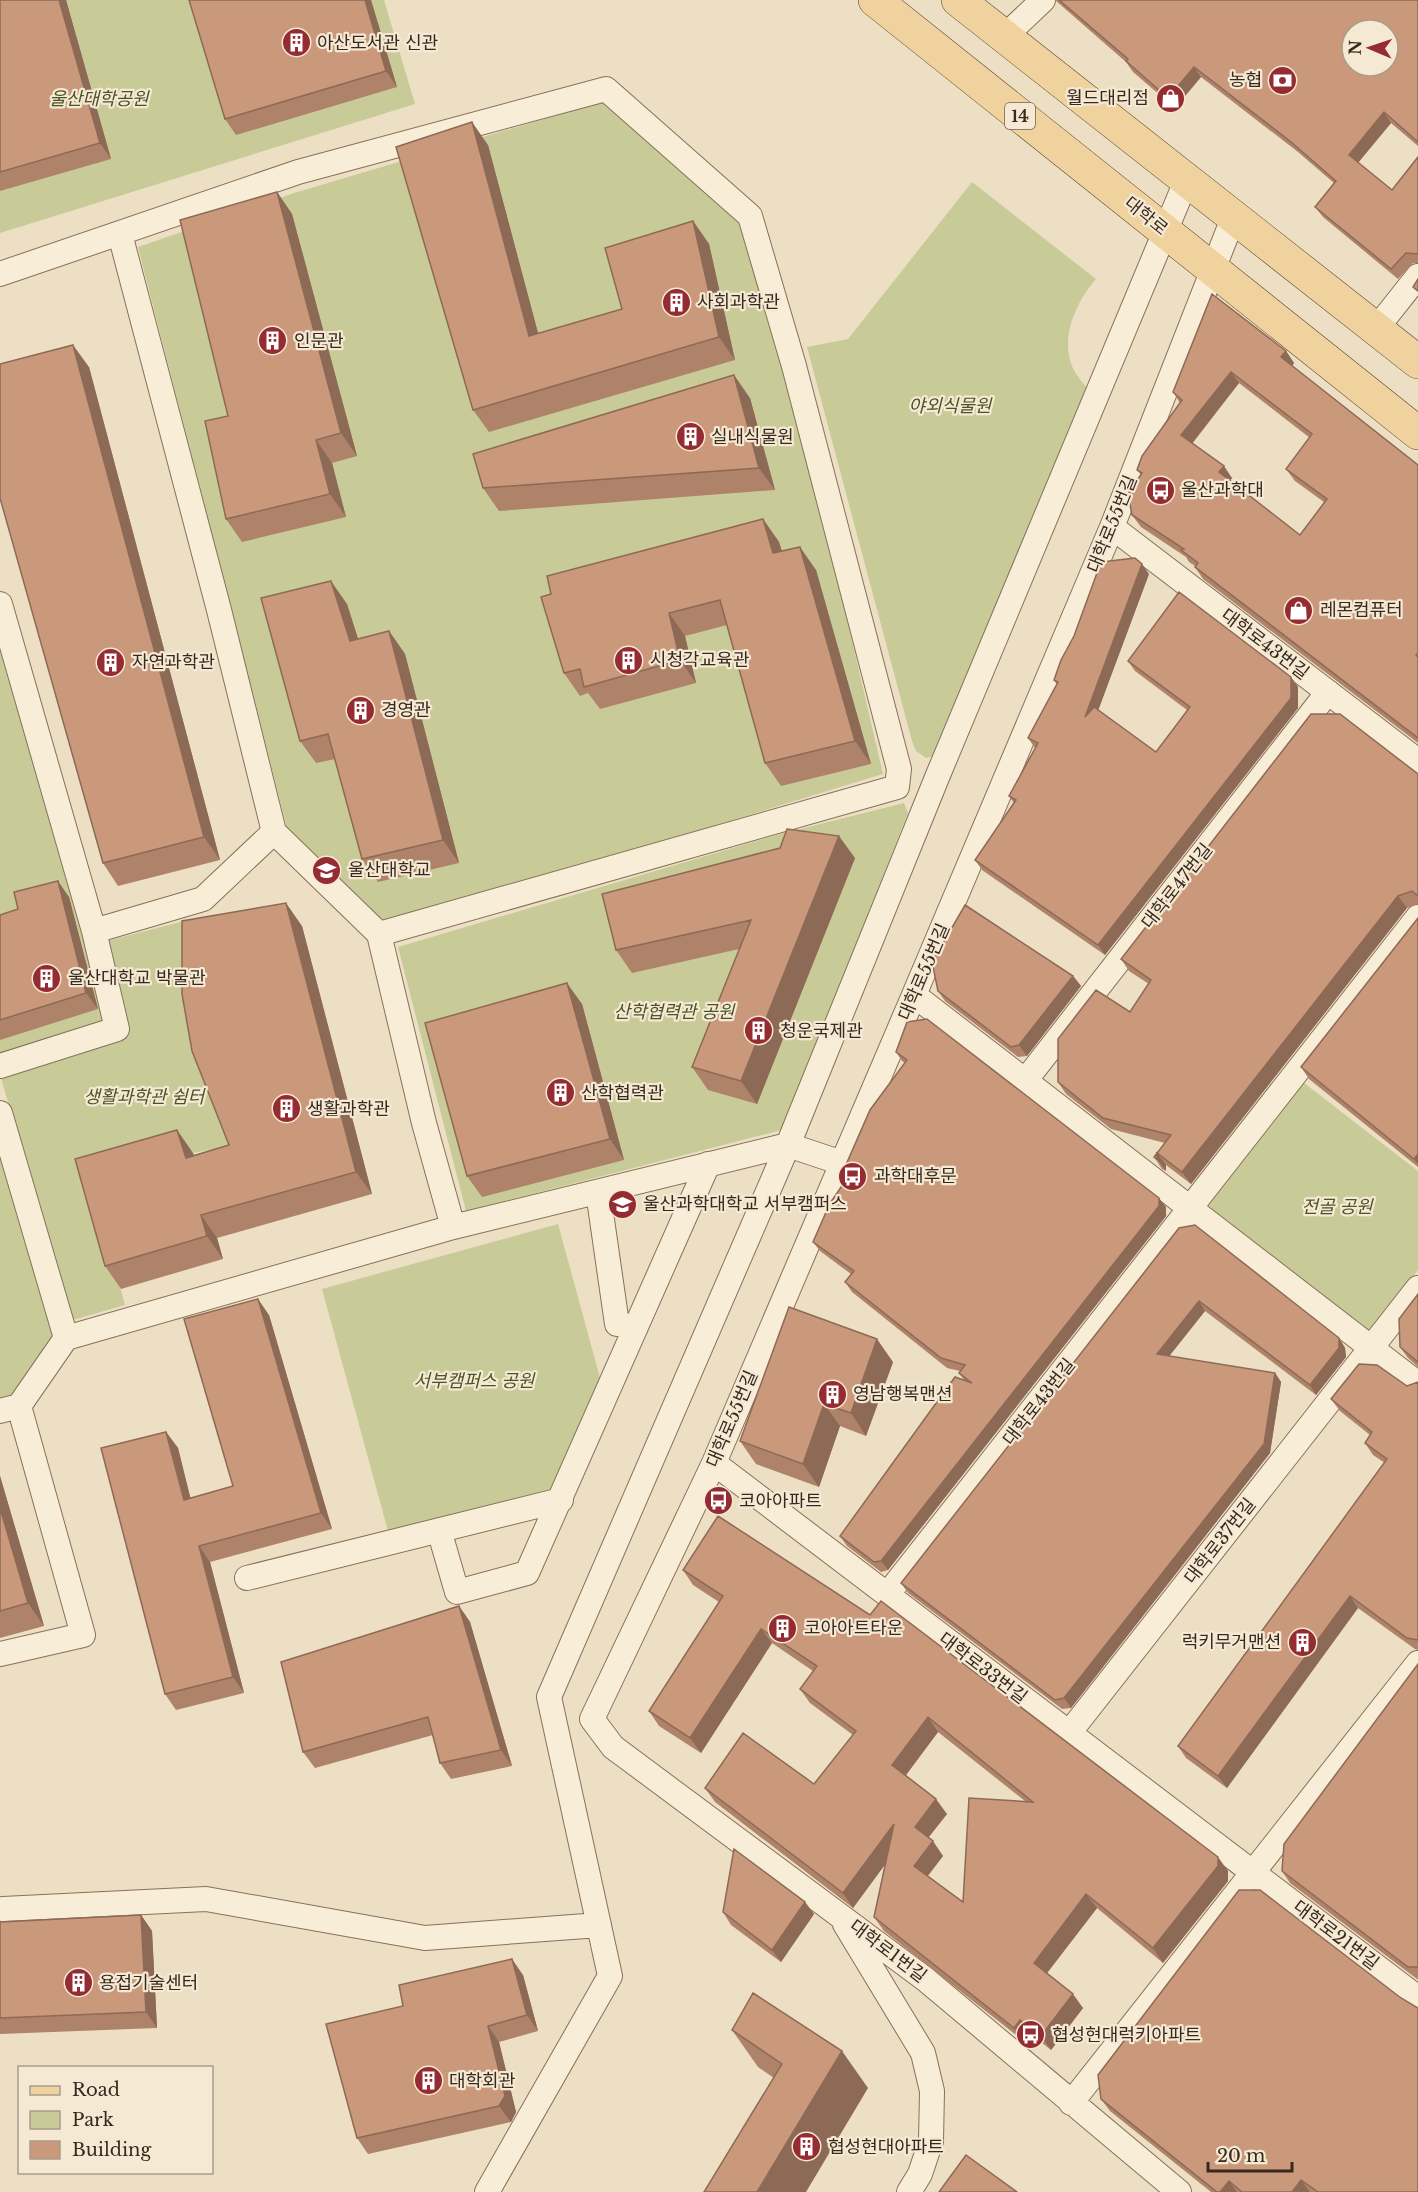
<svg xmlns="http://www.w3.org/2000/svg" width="1418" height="2192" font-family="'Libre Baskerville','Noto Sans KR',serif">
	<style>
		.green { fill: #c8cb98 }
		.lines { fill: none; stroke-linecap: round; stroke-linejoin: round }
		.minor-casing { stroke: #87705b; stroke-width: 26 }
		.primary-casing { stroke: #553f2f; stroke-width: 34 }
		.minor { stroke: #f8edd7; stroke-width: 24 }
		.primary { stroke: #efd29d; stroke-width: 33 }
		.wall { fill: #ae836a; fill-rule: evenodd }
		.shaded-wall { fill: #8d6a56 }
		.building { fill: #ca987b; stroke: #8d6a56; stroke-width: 1.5; fill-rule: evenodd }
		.labels { text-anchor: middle; stroke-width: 4.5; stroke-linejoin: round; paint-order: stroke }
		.shield { fill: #f5e9d4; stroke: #716355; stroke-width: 1.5 }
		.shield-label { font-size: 16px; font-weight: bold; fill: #38291f }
		.poi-label { font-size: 18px; fill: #38291f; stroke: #f5e9d4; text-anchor: start }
		.park-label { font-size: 18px; font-style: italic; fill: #4a5426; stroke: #f5e9d4 }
		.street-label { font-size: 18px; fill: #38291f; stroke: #f5e9d4 }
	</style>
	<rect width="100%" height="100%" fill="#eddfc4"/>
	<!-- green -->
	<path class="green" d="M0 0H384L415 104 0 233Z
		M605 101 742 223 817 490 883 774 700 830 425 908 380 924 289 836 138 247 294 193Z
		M972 182 1096 279C1077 301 1060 336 1072 366 1075 374 1083 383 1089 390L938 755 926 758 916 751 912 741 807 347 848 339Z
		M0 604 117 1029 0 1066Z
		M904 803 908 813 782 1130 466 1211 398 947 780 834Z
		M192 919 236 1145 193 1153 91 1182 125 1305 73 1320 0 1075 126 1031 103 942Z
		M1304 1083 1418 1171V1270L1370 1333 1207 1205Z
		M0 1143 58 1337 15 1397 0 1401Z
		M558 1224 605 1396 561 1500 391 1542 322 1289Z"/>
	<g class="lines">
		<defs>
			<path id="minor" d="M1004 37 1043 0
				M0 274 298 172 606 89 750 216 794 366 899 769 897 787 379 934 274 832 219 610 120 234
				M1376 329 1418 276
				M1112 527 1418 761
				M0 604 94 931 117 1029 0 1066
				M94 931 203 899 274 832
				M914 995 1418 1384
				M1025 1081 1328 692
				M0 1113 66 1338 453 1227 424 1123 379 934
				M598 1192 617 1324 636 1327
				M453 1227 788 1145 842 1163
				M0 1411 19 1406 66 1338
				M714 1463 1418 1998
				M439 1530 457 1592 527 1573 708 1164
				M247 1578 561 1500
				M887 1595 1418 917
				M0 1654 83 1635 19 1406
				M1069 1733 1418 1288
				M3 1909 206 1899 425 1938 599 1925
				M845 1924 923 2053 932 2091 931 2141 920 2174 909 2192
				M1071 2103 1418 1663
				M487 2192 610 1976 549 1697 788 1145 938 775 1187 179
				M1179 2192 925 1979 613 1747 592 1719 714 1463 914 995 1112 527 1234 216"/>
			<path id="primary" d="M875 0 1418 433
				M958 0 1418 362"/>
		</defs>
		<!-- minor casing -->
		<use href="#minor" class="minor-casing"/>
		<!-- primary casing -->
		<use href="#primary" class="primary-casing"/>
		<!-- minor -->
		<use href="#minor" class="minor"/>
		<!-- primary -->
		<use href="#primary" class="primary"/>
	</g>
	<!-- wall -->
	<path class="wall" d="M0 0H66L111 159 0 191Z
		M189 0H371L397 87 236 135 225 119Z
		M1055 0H1418V146L1391 123 1358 163 1392 190 1418 157V263H1413L1398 279 1323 217 1315 207 1334 183 1298 152 1201 77 1175 108 1133 72 1126 62Z
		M488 145 538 334 622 309 693 221 709 244 735 360 489 432 473 410Z
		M277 192 292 214 357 456 332 463 346 517 242 542 226 519 228 416Z
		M1286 351 1294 363 1292 366 1418 465V743L1203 579 1195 567V566L1189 562 1186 557 1141 527 1132 515 1141 475 1137 470 1180 403 1173 392ZM1239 383 1310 438 1286 469 1295 481 1324 502 1300 535 1230 481 1232 478 1192 444Z
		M89 367 220 860 118 886 103 863Z
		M750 398 775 490 499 511 483 488Z
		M763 519 779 542 782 551 816 570 871 764 781 786 765 763 727 625 685 636 696 683 600 709 588 693 580 696 564 673Z
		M1149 574 1098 710 1156 752 1187 710 1135 671 1128 661 1291 677 1298 687V708L1105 955 982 870 975 860 1014 803 1009 796 1035 748 1028 738 1057 685 1054 680Z
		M347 604 358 639 389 631 405 654 459 863 378 882 362 859 335 759 316 763 300 741Z
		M1418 774V904L1407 908 1191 1184 1166 1165V1171L1162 1169 1154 1157 1165 1143 1111 1129 1066 1094 1058 1082 1130 1012 1149 984 1129 971 1121 959Z
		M855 858 757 1104 708 1090 692 1067 739 949 632 973 616 950Z
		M69 897 98 1009 0 1040V915Z
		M1418 918V1167L1309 1079 1301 1067Z
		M302 926 372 1194 217 1238 223 1259 121 1289 105 1266 177 1130 194 1155 229 1145Z
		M1073 976 1081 986 1027 1056 1018 1057 945 1001 938 991Z
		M582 1004 624 1160 482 1197 467 1176Z
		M896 1052 1166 1207V1216L888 1570 881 1572 847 1546 840 1536 964 1380 959 1373 960 1371 947 1368 852 1292 845 1282 851 1274 820 1251 813 1242 845 1181 841 1176 905 1063 902 1061Z
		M1179 1228 1339 1338 1345 1348 1346 1357 1316 1395 1205 1311 1169 1356 1275 1373 1281 1382 1270 1453 1071 1708 1062 1709 908 1593 901 1583Z
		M1418 1294V1367L1408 1358 1400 1347Z
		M269 1315 332 1529 210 1562 244 1693 176 1710 165 1694 166 1432 178 1448 190 1498 233 1486Z
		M893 1362 866 1436 840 1426 819 1487 756 1464 740 1441Z
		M1418 1382V1650L1415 1649 1358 1608 1227 1788 1186 1758 1178 1746 1385 1463 1373 1455 1365 1443 1370 1435 1340 1411 1331 1399 1407 1386Z
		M0 1476 44 1626 0 1638Z
		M683 1570 1228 1871V1881L1163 1963 1097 1908 1047 1973 1083 2008 1051 2050 1031 2034 1025 2042 884 1931 874 1917 885 1864 853 1908 715 1802 705 1788 814 1784 853 1735 810 1703 800 1689 813 1671 772 1643 701 1753 659 1726 649 1711 719 1602 693 1585ZM938 1732 1025 1801 963 1902 928 1876 943 1856 928 1837 947 1814 906 1775Z
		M459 1606 470 1622 512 1766 451 1779 440 1763 433 1735 315 1768 303 1752Z
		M1418 1664V1979H1417L1290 1883 1282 1871Z
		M805 1902 814 1914 781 1962 731 1925 723 1912Z
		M141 1915 152 1931 157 2028 0 2034V1922Z
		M523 1975 538 2031 499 2042 516 2112 511 2122 368 2154 357 2138 403 2006Z
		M1401 1998 1418 2192H1211L1110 2111 1101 2099Z
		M732 2030 868 2088 774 2078 758 2067Z"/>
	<!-- shaded-wall -->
	<path class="shaded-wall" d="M59 0H66L111 159 100 143Z
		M365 0H371L397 87 386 71Z
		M1194 67 1201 77 1175 108 1168 98Z
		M1384 112 1391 123 1356 165 1349 155Z
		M472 122 488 145 545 359 529 336Z
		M277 192 292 214 357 456 341 433Z
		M693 221 709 244 735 360 719 337Z
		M73 345 89 367 220 860 204 837Z
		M1286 351 1294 363 1290 369 1281 357Z
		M1231 372 1239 383 1189 447 1181 435Z
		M734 375 750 398 775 490 759 468Z
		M316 440 332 463 346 517 330 494Z
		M1224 466 1232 478 1227 484 1219 472Z
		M763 519 779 542 789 576 773 553Z
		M800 547 816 570 871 764 855 741Z
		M1142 564 1149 574 1092 727 1085 717Z
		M331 581 347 604 366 664 350 641Z
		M669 613 685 636 696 683 680 660Z
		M389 631 405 654 459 863 443 840Z
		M1291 677 1298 687V708L1105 955 1098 945Z
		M839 836 855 858 757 1104 741 1081Z
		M58 881 69 897 98 1009 86 993Z
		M1398 896 1407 908 1191 1184 1182 1172Z
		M286 903 302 926 372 1194 356 1172Z
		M1073 976 1081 986 1027 1056 1019 1045Z
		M567 983 582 1004 624 1160 610 1139Z
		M177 1130 193 1153 202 1180 186 1158Z
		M1157 1153 1166 1165V1171L1157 1159Z
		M1418 1154V1164L1414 1159Z
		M1159 1198 1166 1207V1216L888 1570 881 1561Z
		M201 1215 217 1238 223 1259 207 1236Z
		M258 1299 269 1315 332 1529 321 1513Z
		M1199 1301 1205 1311 1163 1364 1157 1354Z
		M1339 1338 1345 1348 1346 1357 1316 1395 1310 1385Z
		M877 1339 893 1362 866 1436 851 1413Z
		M1275 1373 1281 1382 1270 1453 1071 1708 1064 1698Z
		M824 1404 840 1426 819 1487 803 1464Z
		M166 1432 178 1448 195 1516 184 1500Z
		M0 1476 44 1626 28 1603 0 1508Z
		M199 1546 210 1562 244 1693 233 1677Z
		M1350 1596 1358 1608 1227 1788 1218 1776Z
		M459 1606 470 1622 512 1766 501 1750Z
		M761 1629 772 1643 701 1753 690 1738Z
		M928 1717 938 1732 903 1779 892 1765Z
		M936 1799 947 1814 925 1842 915 1827Z
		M894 1824 904 1839 853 1908 843 1893Z
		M933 1841 943 1856 924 1880 914 1866Z
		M1218 1857 1228 1871V1881L1163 1963 1153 1948Z
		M1086 1894 1097 1908 1044 1977 1034 1963Z
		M805 1902 814 1914 781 1962 772 1950Z
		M141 1915 152 1931 157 2028 146 2012Z
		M512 1959 523 1975 538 2031 527 2015Z
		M1073 1994 1083 2008 1051 2050 1041 2036Z
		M1020 2020 1031 2034 1025 2042 1014 2028Z
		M488 2026 499 2042 516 2112 511 2122 499 2106Z
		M842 2051 868 2088 806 2192H757Z
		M1301 2180 1310 2192H1292Z
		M1229 2181 1237 2192H1220Z"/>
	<!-- building -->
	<path class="building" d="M0 0H59L100 143 0 172Z
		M189 0H365L386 71 225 119Z
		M1059 0H1418V142L1384 112 1349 155 1392 190 1418 157V254L1406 253 1391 269 1315 207 1336 181 1291 142 1194 67 1168 98 1126 61 1128 59ZM1352 30H1388V66H1352Z
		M472 122 529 336 622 309 605 248 693 221 719 337 473 410 396 147Z
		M277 192 341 433 316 440 330 494 226 519 205 421 228 416 180 220Z
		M1418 279V291L1413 287Z
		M1212 294 1286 351 1281 357 1418 465V653L1416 655 1418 657V738L1195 567 1198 563 1181 550 1184 549 1132 515 1128 494 1142 473 1137 470 1142 456 1182 400 1173 392ZM1231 372 1312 434 1286 469 1327 499 1300 535 1219 472 1224 466 1181 435Z
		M73 345 204 837 103 863 0 498V364Z
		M734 375 759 468 483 488 473 454Z
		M763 519 773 553 800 547 855 741 765 763 720 600 669 613 680 660 584 687 580 669 564 673 541 597 551 594 547 576Z
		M1135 558 1142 564 1085 717 1094 707 1156 752 1190 707 1128 661 1179 592 1291 677V698L1098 945 975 860 1016 800 1009 796 1038 743 1028 738 1058 682 1054 680 1061 660 1074 636 1101 562Z
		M331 581 350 641 389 631 443 840 362 859 328 734 300 741 261 598Z
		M1311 714H1340L1418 774V896L1412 891 1398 896 1182 1172 1157 1153V1159L1154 1157 1171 1135 1103 1118 1058 1082V1039L1096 990 1130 1012 1151 980 1121 959Z
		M787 829 839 836 741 1081 692 1067 751 920 616 950 602 894 780 848Z
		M58 881 86 993 0 1020V915L18 909 14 892Z
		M286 903 356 1172 201 1215 207 1236 105 1266 75 1159 177 1130 186 1158 229 1145 192 1051 182 994V921Z
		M965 905 1073 976 1019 1045 1011 1047 938 991 932 962Z
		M1418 918V1154L1414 1159 1301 1067Z
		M567 983 610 1139 467 1176 425 1023Z
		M927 1019 1159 1198V1206L881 1561 874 1562 840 1536 955 1377 972 1383 959 1373 965 1365 941 1358 845 1282 854 1271 813 1242 830 1203 846 1180 841 1176 870 1110 907 1060 896 1052 907 1022Z
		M1195 1225 1339 1338V1348L1310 1385 1199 1301 1157 1354 1275 1373 1264 1444 1064 1698 1055 1700 901 1583 1179 1228Z
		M1418 1294V1362L1400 1347 1399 1319Z
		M258 1299 321 1513 199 1546 233 1677 165 1694 101 1448 166 1432 184 1500 233 1486 184 1319Z
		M789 1307 877 1339 851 1413 824 1404 803 1464 740 1441Z
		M1359 1364 1377 1365 1407 1386 1418 1382V1640L1407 1638 1350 1596 1218 1776 1178 1746 1387 1459 1365 1443 1372 1432 1331 1399Z
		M0 1508 28 1603 0 1611Z
		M718 1516 870 1615 881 1601 1218 1857V1866L1153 1948 1086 1894 1034 1963 1073 1994 1041 2036 1020 2020 1014 2028 874 1917 894 1824 843 1893 705 1788 743 1733 814 1784 856 1731 800 1689 817 1666 761 1629 690 1738 649 1711 723 1596 683 1570ZM928 1717 1033 1802 969 1798 963 1902 914 1866 933 1841 915 1827 936 1799 892 1765Z
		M459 1606 501 1750 440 1763 428 1717 303 1752 281 1662Z
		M1418 1664V1967H1408L1282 1871 1284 1844Z
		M734 1849 805 1902 772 1950 723 1912Z
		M1239 1890H1260L1401 1998 1418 2008V2192H1318L1301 2180 1292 2192H1242L1229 2181 1220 2192H1217L1101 2099 1098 2075Z
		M141 1915 146 2012 0 2018V1922Z
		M512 1959 527 2015 488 2026 505 2096 499 2106 357 2138 326 2024 403 2006 399 1985Z
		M753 1993 842 2051 757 2192H704L782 2064 732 2030Z
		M966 2155 1017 2192H939Z"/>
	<!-- icons -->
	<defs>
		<symbol id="building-disc" viewBox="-11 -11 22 22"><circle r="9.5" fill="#952c32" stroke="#f5e9d4"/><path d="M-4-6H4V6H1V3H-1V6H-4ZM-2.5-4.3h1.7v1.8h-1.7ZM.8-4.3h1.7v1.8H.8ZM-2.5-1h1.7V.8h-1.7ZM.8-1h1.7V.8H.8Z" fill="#fff"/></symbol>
		<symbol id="bank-disc" viewBox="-11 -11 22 22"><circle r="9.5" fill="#952c32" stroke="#f5e9d4"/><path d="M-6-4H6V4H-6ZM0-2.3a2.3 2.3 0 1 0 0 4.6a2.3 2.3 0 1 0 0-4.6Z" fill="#fff"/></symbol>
		<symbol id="shop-disc" viewBox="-11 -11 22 22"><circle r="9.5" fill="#952c32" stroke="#f5e9d4"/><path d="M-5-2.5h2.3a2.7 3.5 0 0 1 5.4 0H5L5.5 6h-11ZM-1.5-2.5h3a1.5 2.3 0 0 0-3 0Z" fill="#fff"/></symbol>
		<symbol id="bus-disc" viewBox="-11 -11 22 22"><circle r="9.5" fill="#952c32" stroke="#f5e9d4"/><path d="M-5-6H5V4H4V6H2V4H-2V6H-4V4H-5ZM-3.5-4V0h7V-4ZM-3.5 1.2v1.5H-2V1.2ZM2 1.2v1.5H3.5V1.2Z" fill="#fff"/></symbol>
		<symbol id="university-disc" viewBox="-11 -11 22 22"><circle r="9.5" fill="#952c32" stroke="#f5e9d4"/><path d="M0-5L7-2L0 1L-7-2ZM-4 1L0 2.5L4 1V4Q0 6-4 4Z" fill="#fff"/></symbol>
	</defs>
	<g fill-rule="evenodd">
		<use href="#building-disc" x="280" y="26" width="33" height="33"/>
		<use href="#bank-disc" x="1266" y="64" width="33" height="33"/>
		<use href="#shop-disc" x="1154" y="82" width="33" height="33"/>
		<use href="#building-disc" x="660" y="286" width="33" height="33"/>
		<use href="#building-disc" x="256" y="324" width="33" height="33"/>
		<use href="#building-disc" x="674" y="420" width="33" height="33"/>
		<use href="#bus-disc" x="1144" y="474" width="33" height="33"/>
		<use href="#shop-disc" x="1282" y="594" width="33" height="33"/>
		<use href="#building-disc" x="612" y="644" width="33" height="33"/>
		<use href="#building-disc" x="94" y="646" width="33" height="33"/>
		<use href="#building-disc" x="344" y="694" width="33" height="33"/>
		<use href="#university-disc" x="310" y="854" width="33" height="33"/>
		<use href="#building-disc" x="30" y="962" width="33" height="33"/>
		<use href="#building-disc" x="742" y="1014" width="33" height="33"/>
		<use href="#building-disc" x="544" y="1076" width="33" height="33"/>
		<use href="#building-disc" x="270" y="1092" width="33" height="33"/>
		<use href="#bus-disc" x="836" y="1160" width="33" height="33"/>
		<use href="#university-disc" x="606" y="1188" width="33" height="33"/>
		<use href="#building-disc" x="816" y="1378" width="33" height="33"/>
		<use href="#bus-disc" x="702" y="1484" width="33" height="33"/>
		<use href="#building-disc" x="766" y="1612" width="33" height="33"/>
		<use href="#building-disc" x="1286" y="1626" width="33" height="33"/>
		<use href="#building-disc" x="62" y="1966" width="33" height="33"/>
		<use href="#bus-disc" x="1014" y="2018" width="33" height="33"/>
		<use href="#building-disc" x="412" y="2064" width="33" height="33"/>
		<use href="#building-disc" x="790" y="2130" width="33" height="33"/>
	</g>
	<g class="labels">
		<!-- shield labels -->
		<rect class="shield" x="1005" y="103" width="30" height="26" rx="4.5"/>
		<g class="shield-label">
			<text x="1020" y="122">14</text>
		</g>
		<!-- poi labels -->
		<g class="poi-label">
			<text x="317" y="49">아산도서관 신관</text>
			<text x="1262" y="86" text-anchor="end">농협</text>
			<text x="1149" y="104" text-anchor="end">월드대리점</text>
			<text x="697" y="308">사회과학관</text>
			<text x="294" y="347">인문관</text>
			<text x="711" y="443">실내식물원</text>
			<text x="1181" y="496">울산과학대</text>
			<text x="1320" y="616">레몬컴퓨터</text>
			<text x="650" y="666">시청각교육관</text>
			<text x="132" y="668">자연과학관</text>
			<text x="381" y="716">경영관</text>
			<text x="348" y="876">울산대학교</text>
			<text x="68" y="984">울산대학교 박물관</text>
			<text x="780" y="1037">청운국제관</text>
			<text x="581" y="1099">산학협력관</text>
			<text x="307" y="1115">생활과학관</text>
			<text x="874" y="1182">과학대후문</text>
			<text x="643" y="1210">울산과학대학교 서부캠퍼스</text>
			<text x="853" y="1400">영남행복맨션</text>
			<text x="739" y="1507">코아아파트</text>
			<text x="804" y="1634">코아아트타운</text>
			<text x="1281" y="1648" text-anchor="end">럭키무거맨션</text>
			<text x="99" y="1989">용접기술센터</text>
			<text x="1052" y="2041">협성현대럭키아파트</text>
			<text x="449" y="2087">대학회관</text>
			<text x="828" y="2153">협성현대아파트</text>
		</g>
		<!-- park labels -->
		<g class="park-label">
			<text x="99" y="105">울산대학공원</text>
			<text x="950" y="412">야외식물원</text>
			<text x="674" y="1018">산학협력관 공원</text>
			<text x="144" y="1103">생활과학관 쉼터</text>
			<text x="1337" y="1213">전골 공원</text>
			<text x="474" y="1387">서부캠퍼스 공원</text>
		</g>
		<!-- street labels -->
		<g class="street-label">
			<text transform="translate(1146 216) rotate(39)" y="6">대학로</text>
			<text transform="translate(1112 524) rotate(-68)" y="6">대학로55번길</text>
			<text transform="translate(1265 644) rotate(37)" y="6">대학로43번길</text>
			<text transform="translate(1177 886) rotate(-52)" y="6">대학로47번길</text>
			<text transform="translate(924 972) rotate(-67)" y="6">대학로55번길</text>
			<text transform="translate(1039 1402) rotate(-52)" y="6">대학로43번길</text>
			<text transform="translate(732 1419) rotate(-67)" y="6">대학로55번길</text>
			<text transform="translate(1220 1541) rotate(-52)" y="6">대학로37번길</text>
			<text transform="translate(983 1668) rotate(37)" y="6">대학로33번길</text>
			<text transform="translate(1336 1935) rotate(37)" y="6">대학로21번길</text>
			<text transform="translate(888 1951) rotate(37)" y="6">대학로1번길</text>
		</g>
	</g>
	<!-- legend -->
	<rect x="18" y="2066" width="195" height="108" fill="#f5e9d4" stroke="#a99c8c" stroke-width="1.5"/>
	<rect x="30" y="2086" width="30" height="9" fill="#efd29d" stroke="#a99c8c" stroke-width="1.5"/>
	<text x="72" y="2096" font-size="18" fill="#38291f">Road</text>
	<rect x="30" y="2111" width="30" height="18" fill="#c8cb98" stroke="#a99c8c" stroke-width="1.5"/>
	<text x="72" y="2126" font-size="18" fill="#38291f">Park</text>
	<rect x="30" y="2141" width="30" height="18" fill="#ca987b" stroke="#a99c8c" stroke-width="1.5"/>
	<text x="72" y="2156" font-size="18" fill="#38291f">Building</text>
	<!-- north arrow -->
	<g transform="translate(1370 48) rotate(272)"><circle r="28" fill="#f5e9d4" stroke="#a99c8c" stroke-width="1.5"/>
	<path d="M0-4.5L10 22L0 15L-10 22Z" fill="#952c32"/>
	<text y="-9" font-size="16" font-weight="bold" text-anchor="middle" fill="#38291f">N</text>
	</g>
	<!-- scale -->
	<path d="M1208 2162v9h84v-9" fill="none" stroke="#38291f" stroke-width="3"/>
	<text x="1217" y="2162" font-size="18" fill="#38291f" stroke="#f5e9d4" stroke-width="4.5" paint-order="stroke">20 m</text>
</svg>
